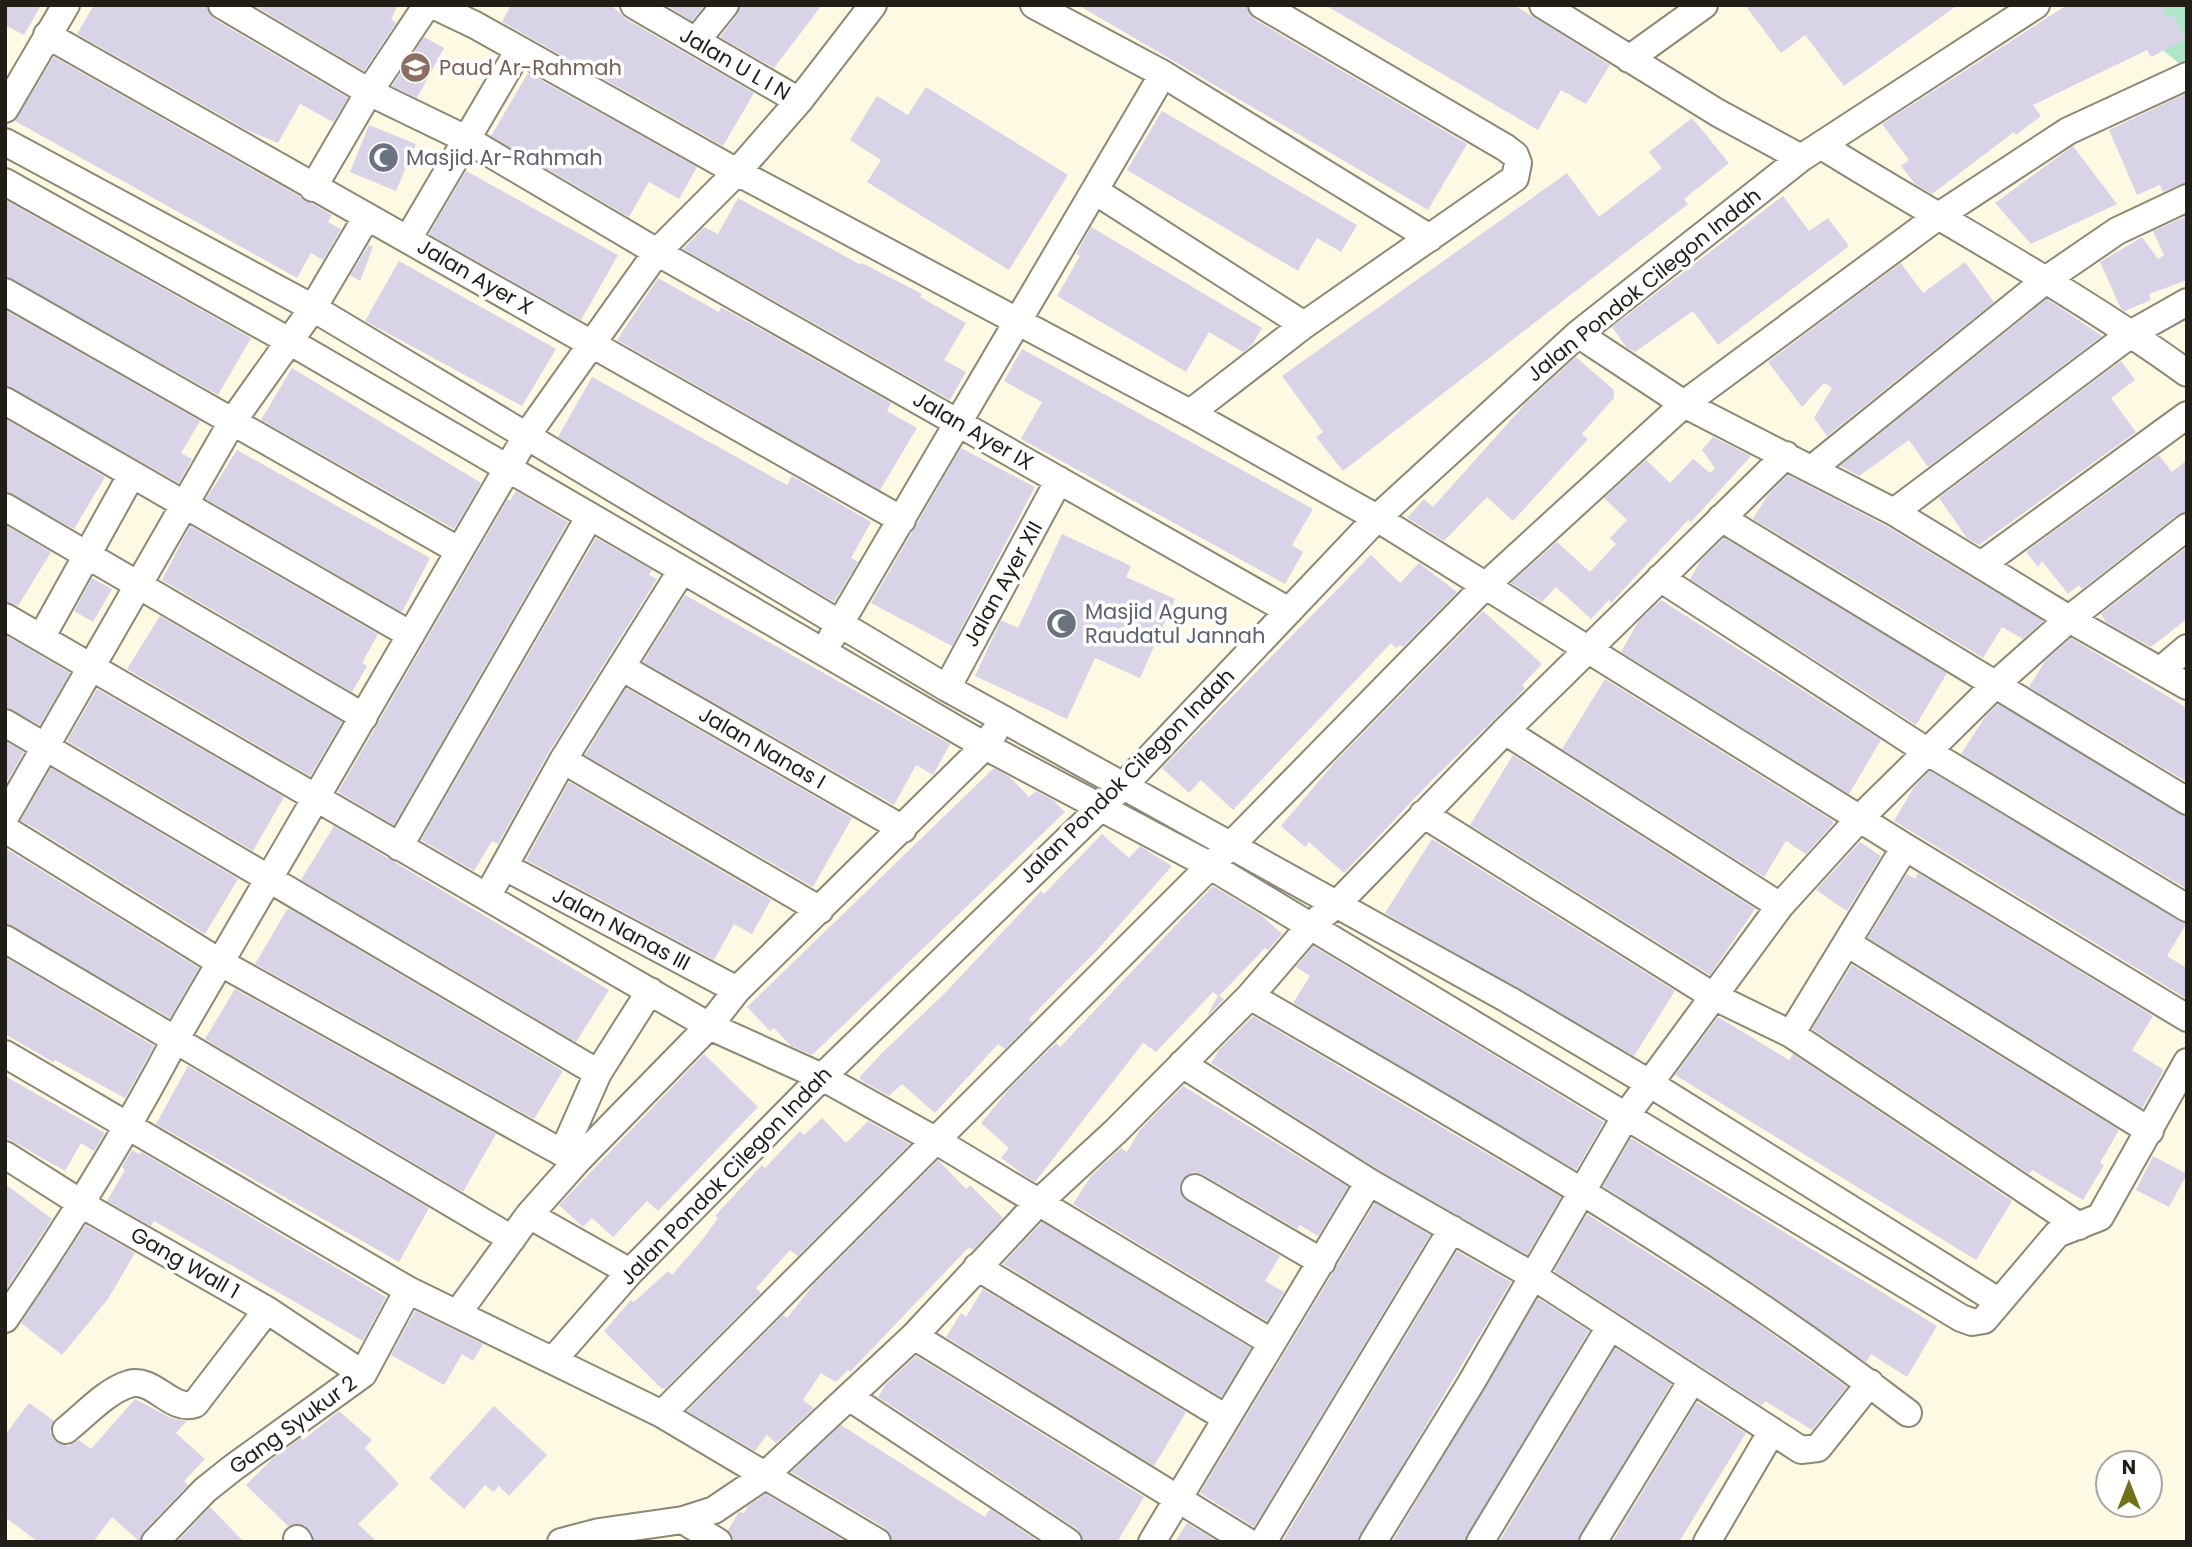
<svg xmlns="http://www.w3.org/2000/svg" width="2192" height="1547" font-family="Poppins,sans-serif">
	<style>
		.green { fill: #aee6c7 }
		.building { fill: #d9d3e8 }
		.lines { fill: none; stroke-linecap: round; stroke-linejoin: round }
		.minor-casing { stroke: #8c8874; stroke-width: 30 }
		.minor { stroke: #fff; stroke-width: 26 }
		.labels { text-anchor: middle; stroke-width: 7; stroke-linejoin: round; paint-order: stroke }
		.street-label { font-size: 21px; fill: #201e16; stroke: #fff }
		.education-label { font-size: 21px; fill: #785e54; stroke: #fff; text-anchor: start }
		.worship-label { font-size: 21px; fill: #5b616d; stroke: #fff; text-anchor: start }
	</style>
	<rect width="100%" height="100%" fill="#fef9e3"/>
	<!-- green -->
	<path class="green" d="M2108 5H2187V70Z"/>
	<!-- building -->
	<path class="building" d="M5 5H41L24 35 5 25Z
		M94 5H206L214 19 348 98 333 122 300 104 278 143 247 130 77 34Z
		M253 5H398L391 19 396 23 364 71Z
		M511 5H611L626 19 754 93 723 146 502 22Z
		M666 5H705L692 21Z
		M740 5H822L774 68 720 37 737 15Z
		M1078 5H1246L1254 19 1467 144 1428 210Z
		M1325 5H1514L1610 65 1586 104 1561 90 1538 130Z
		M1745 5H1958L1844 86 1805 35 1781 53Z
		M2067 5H2161L2168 18 2173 15 2186 39 2151 57 2147 50 2033 105 2041 116 2016 135 2014 132 1932 194 1915 184 1901 166 1909 160 1882 124Z
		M424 37 444 48 417 98 392 86Z
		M54 57 332 215 328 222 341 229 323 260 311 253 297 278 15 121Z
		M528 73 697 167 679 199 649 182 629 217 491 136Z
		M926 87 1068 175 1009 270 867 182 881 160 850 140 877 96 908 115Z
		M2187 93V182L2163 192 2160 185 2137 195 2109 130Z
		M1162 111 1357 225 1341 252 1317 238 1298 271 1127 170Z
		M1692 118 1729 163 1684 199 1688 204 1343 471 1316 437 1323 432 1282 376 1567 173 1599 217 1662 168 1649 152Z
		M369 125 416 144 396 191 350 172Z
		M2073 146 2117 204 2031 244 1995 203Z
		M466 171 618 255 581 320 429 234Z
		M1783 196 1809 231 1828 218 1849 246 1718 345 1693 311 1635 352 1627 348 1612 327Z
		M738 198 861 265 862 263 922 294 920 297 966 323 944 360 966 372 950 400 683 249 704 227 718 234Z
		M5 200 251 338 218 395 5 276Z
		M2187 216V280L2149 294 2151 300 2125 311 2121 309 2100 262 2142 237 2158 259 2164 255 2153 231Z
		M1091 227 1262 328 1252 345 1243 352 1209 332 1186 372 1057 296 1080 256 1076 254Z
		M369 245 373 247 360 281 350 275Z
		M399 261 556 349 522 406 365 321Z
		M1965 262 1994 302 1827 436 1814 418 1832 388 1824 383 1802 407 1768 362 1901 263 1923 293Z
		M658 278 719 312 721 307 891 403 887 411 917 428 880 490 617 340Z
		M2047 299 2102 336 1928 467 1909 440 1859 476 1840 466Z
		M5 310 200 421 181 453 192 459 179 483 5 385Z
		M1022 349 1313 509 1292 545 1303 552 1285 584 1021 439 1042 402 1004 381Z
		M1576 357 1614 390V398L1582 434 1588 439 1513 521 1487 497 1444 541 1407 518 1424 499 1433 507 1526 403Z
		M2121 361 2135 380 2111 398 2136 432 1979 545 1967 538 1939 498Z
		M292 368 481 483 454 529 261 420Z
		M592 377 787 485 792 476 871 522 851 558 858 562 834 602 558 437Z
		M5 419 105 477 74 529 5 491Z
		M1713 437 1751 456 1691 522 1688 520 1611 603 1609 600 1591 619 1556 587 1542 602 1511 583 1557 542 1590 572 1616 544 1610 538 1627 520 1604 498 1646 460 1670 483 1693 459 1710 473 1715 468 1702 450Z
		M961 448 1035 487 952 646 871 603Z
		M237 450 430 558 402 612 206 499Z
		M2159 455 2172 472 2187 460V512L2177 515 2082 589 2079 585 2068 594 2042 561 2038 567 2026 552Z
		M1788 475 1886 526 2043 621 2023 639 2002 627 1983 658 1753 519 1767 496Z
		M516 491 568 522 394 825 338 792 508 499 510 501Z
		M5 525 51 552 18 606 5 601Z
		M190 526 378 634 362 663 367 666 352 692 162 580Z
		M1062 534 1131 566 1126 577 1175 599 1140 678 1095 658 1067 719 975 676 1001 620 1018 628Z
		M596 538 652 570 649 575 657 579 549 752 498 844 492 841 474 871 421 840Z
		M1724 538 1947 673 1916 725 1690 579 1701 560Z
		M2187 547V619L2151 647 2106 622 2101 614Z
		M1371 555 1400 583 1419 563 1457 592 1403 647 1400 645 1396 648 1391 643 1233 810 1201 780 1189 793 1162 768Z
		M92 578 112 589 93 622 74 611Z
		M685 595 950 744 933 775 916 765 894 805 643 662Z
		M1661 600 1881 740 1849 794 1621 652 1638 622Z
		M1483 611 1542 664 1522 685 1525 688 1513 701 1432 780 1344 873 1309 842 1305 847 1281 826 1334 763Z
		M160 616 342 722 310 776 127 669Z
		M5 635 70 673 40 725 5 707Z
		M2071 638 2187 708V782L2029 687 2045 661Z
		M1605 679 1833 821V824L1806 854 1786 841 1764 877 1562 749Z
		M626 688 852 818 813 887 585 755Z
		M97 689 284 797 253 851 67 741Z
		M1998 704 2187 817V889L1961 754 1985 717Z
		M5 741 24 752 6 783 5 782Z
		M1513 755 1755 909 1710 975 1470 825Z
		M51 768 238 879 205 934 21 820Z
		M994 768 1010 777 1029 797 1036 791 1053 800 1065 812 812 1055 791 1046 774 1028 770 1031 747 1007Z
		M1930 771 2186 924 2167 956 2187 968V999L1894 821 1914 787Z
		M569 782 771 900 752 934 734 924 714 960 526 860Z
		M334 826 609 990 576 1042 301 880Z
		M1102 834 1129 858 1140 846 1172 866 1098 949 1029 1019 1032 1022 1005 1049 998 1044 935 1113 902 1084 889 1096 862 1081 859 1078 882 1053 943 995 1041 891 1044 894Z
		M1432 839 1675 991 1634 1056 1385 913Z
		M1860 842 1881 856 1847 911 1816 890Z
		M5 848 199 968 170 1018 5 923Z
		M1918 873 2153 1016 2132 1050 2164 1070 2142 1108 1868 938 1907 874 1915 879Z
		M1213 886 1261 915 1282 934 1268 950 1265 948 1219 996 1224 999 1206 1018 1218 996 1213 992 1156 1052 1143 1043 1035 1182 1024 1175 1001 1158 1009 1148 981 1123 1010 1088 1056 1043 1060 1047Z
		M288 908 563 1071 534 1119 255 964Z
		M1313 946 1604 1122 1576 1170 1293 1003 1310 976 1296 967Z
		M5 957 154 1046 125 1098 55 1060 53 1062 5 1034Z
		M1852 965 2119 1130 2100 1163 2104 1165 2083 1200 2032 1170 2029 1174 1812 1029Z
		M235 989 496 1134 463 1192 205 1039Z
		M1253 1016 1561 1197 1527 1255 1377 1169 1211 1063 1219 1050Z
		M1718 1017 1789 1060 1793 1054 2012 1201 1976 1260 1675 1075Z
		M704 1054 758 1107 658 1211 647 1201 613 1237 592 1218 583 1227 559 1205Z
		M188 1066 429 1208 399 1262 156 1124Z
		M5 1076 105 1133 94 1151 81 1143 65 1171 5 1137Z
		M1183 1086 1348 1187 1318 1236 1300 1225 1297 1229 1202 1174 1194 1172 1182 1180 1179 1189 1187 1201 1280 1256 1265 1281 1284 1292 1267 1321 1073 1204 1091 1176 1121 1148 1127 1152 1140 1130Z
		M822 1118 846 1143 868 1121 910 1144 798 1256 790 1250 756 1288 761 1293 665 1389 661 1388 604 1331 631 1300 634 1302 668 1271 672 1275 703 1239 718 1218 715 1216 762 1165 765 1168 800 1131 804 1135Z
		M1631 1138 1937 1326 1907 1377 1871 1354 1866 1362 1758 1286 1603 1186Z
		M132 1150 139 1154 141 1152 386 1297 363 1341 154 1221 151 1226 107 1201 125 1170 122 1167Z
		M2153 1156 2187 1174 2169 1207 2136 1190Z
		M938 1160 966 1189 970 1185 1003 1218 973 1250 969 1247 850 1372 848 1370 836 1382 821 1373 803 1400 814 1408 776 1443 767 1435 755 1451 687 1411 783 1315 787 1318 814 1284Z
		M5 1184 52 1219 5 1291Z
		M1375 1203 1430 1235 1254 1527 1200 1493Z
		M1587 1214 1741 1312 1847 1387 1812 1430 1765 1401 1762 1406 1554 1271Z
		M1042 1222 1251 1348 1221 1397 1003 1264Z
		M86 1225 135 1253 108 1299 62 1355 21 1323Z
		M1457 1251 1511 1282 1357 1542H1282Z
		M983 1289 1186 1412 1154 1466 946 1337 961 1313 966 1317Z
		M1538 1298 1589 1331 1464 1542H1392Z
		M415 1311 483 1344 473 1361 462 1354 444 1385 391 1355Z
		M1615 1348 1671 1384 1577 1542H1499Z
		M916 1356 1144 1497 1117 1542H1084L1077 1529 878 1397 886 1384Z
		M135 1399 171 1418 187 1421 176 1433 205 1459 184 1481 188 1485 144 1531 140 1542 112 1517 93 1542H38L5 1517V1435L29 1403 54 1421 50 1432 54 1440 68 1446 79 1440 91 1449Z
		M1697 1402 1746 1433 1725 1467 1679 1542H1612Z
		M494 1406 547 1455 509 1496 499 1486 493 1492 485 1485 464 1509 429 1478Z
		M339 1411 372 1440 365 1448 399 1484 358 1524 377 1542H315L305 1525 288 1526 246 1485 273 1458 301 1438 303 1440Z
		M841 1425 985 1517 990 1509 1039 1542H893L885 1528 791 1472Z
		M766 1494 846 1542H734L728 1530 739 1512 744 1513 748 1506Z
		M210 1507 244 1542H177Z
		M1187 1523 1218 1542H1175Z"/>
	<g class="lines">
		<defs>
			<path id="minor" d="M222 5 369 92 466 139 657 252 1289 611
				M433 5 475 25 737 172 1190 413 1377 518 1905 847 2187 1018
				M634 5 799 101
				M1034 5 1163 74 1430 238
				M1543 5 1718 113 1801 158
				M47 35 902 520
				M696 41 725 5
				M1629 59 1704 5
				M5 109 66 5
				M5 142 313 308 947 688 1509 1000 1649 1083 1998 1301
				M1822 146C1944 222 2071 289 2187 373
				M5 182 289 341 985 746 1209 865 1961 1318 1972 1322 1984 1320 2057 1234 2100 1217 2187 1062
				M313 188 369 92 427 5
				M1095 191 1304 325
				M408 239 519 50
				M5 292 458 550
				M1578 334 1684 404 1894 512 2069 619 2187 686
				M5 401 411 635
				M1190 413 1304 325 1515 178 1518 163 1515 155 1506 148 1262 5
				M1813 468 2047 279 2117 231 2187 198
				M5 507 364 717
				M1894 512 2132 333 2187 302
				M1721 518 2187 801
				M1981 565 2187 415
				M1660 578 1928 752 2187 908
				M5 617 709 1026 822 1077 935 1140 1271 1342
				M832 637 1163 74
				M41 638 132 474
				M621 667 903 829
				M2161 670 2187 648
				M947 688 1059 480
				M5 723 598 1073
				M1505 731 1780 906
				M563 760 820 910
				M1423 814 1713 996 1791 1034 2079 1226
				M5 817 232 422 313 308 366 218
				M5 829 221 963 577 1161
				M399 847 590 516
				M505 867 737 990
				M488 895 563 760 682 570
				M5 939 512 1239
				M1847 943 2150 1131
				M1250 996C1475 1127 1701 1254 1908 1413
				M1791 1034 1905 847
				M5 1054 408 1290 662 1414 877 1542
				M1182 1064 1369 1182 1533 1276 1801 1450 1818 1448 1870 1383
				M563 1152 598 1073 650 991
				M5 1155 95 1212 267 1310 363 1374
				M1195 1188 1322 1262
				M529 1215 630 1272
				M977 1267 1226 1418
				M457 1314 529 1215 577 1161 709 1026 737 990 985 746 994 733
				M5 1319C68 1227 123 1139 175 1040L527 435 657 252 737 172 799 101 873 5
				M914 1336 1248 1542
				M554 1359 630 1272 822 1077 1124 785 1377 518 1578 334 1801 158 2036 5
				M849 1397 1068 1542
				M662 1414 1232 844 1485 586 1684 404 1937 217 2068 131 2187 76
				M66 1430C84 1416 106 1391 129 1384 154 1377 171 1412 195 1404L267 1310
				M683 1520 718 1542
				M297 1539 299 1542
				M155 1542 205 1490 234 1467 363 1374 408 1290
				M561 1542 599 1532 683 1520 714 1510 763 1477 914 1336 1040 1201 1116 1131 1250 996 1311 925 1338 903 1505 731 1786 455
				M1152 1542 1369 1182
				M1263 1542 1452 1229
				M1373 1542 1471 1383 1627 1114 1780 906 1860 818 1997 683 2069 619 2187 527
				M1480 1542 1610 1327
				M1593 1542 1691 1382
				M1707 1542 1772 1431"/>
		</defs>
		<!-- minor casing -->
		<use href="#minor" class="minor-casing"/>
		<!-- minor -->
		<use href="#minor" class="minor"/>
	</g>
	<!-- icons -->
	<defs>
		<symbol id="school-disc" viewBox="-11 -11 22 22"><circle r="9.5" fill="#8d6e63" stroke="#fff"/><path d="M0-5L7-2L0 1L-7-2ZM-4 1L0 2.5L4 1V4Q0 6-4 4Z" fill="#fff"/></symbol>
		<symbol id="mosque-disc" viewBox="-11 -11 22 22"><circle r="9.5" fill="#6b7280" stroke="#fff"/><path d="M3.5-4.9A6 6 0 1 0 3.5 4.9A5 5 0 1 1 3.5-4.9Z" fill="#fff"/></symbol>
	</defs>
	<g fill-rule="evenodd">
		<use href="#school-disc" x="398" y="50" width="35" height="35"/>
		<use href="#mosque-disc" x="366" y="140" width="35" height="35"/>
		<use href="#mosque-disc" x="1044" y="606" width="35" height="35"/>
	</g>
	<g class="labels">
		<!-- street labels -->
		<g class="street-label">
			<text transform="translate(735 64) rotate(30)" y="7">Jalan U L I N</text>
			<text transform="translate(475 277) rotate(30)" y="7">Jalan Ayer X</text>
			<text transform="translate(1644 285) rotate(-39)" y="7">Jalan Pondok Cilegon Indah</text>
			<text transform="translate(973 431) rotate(30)" y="7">Jalan Ayer IX</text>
			<text transform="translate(1003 584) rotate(-61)" y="7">Jalan Ayer XII</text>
			<text transform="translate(762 748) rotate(30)" y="7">Jalan Nanas I</text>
			<text transform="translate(1127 776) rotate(-45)" y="7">Jalan Pondok Cilegon Indah</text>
			<text transform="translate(621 929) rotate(28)" y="7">Jalan Nanas III</text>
			<text transform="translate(726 1176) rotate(-46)" y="7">Jalan Pondok Cilegon Indah</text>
			<text transform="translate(185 1263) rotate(30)" y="7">Gang Wall 1</text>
			<text transform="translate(293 1425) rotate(-36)" y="7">Gang Syukur 2</text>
		</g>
		<!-- education labels -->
		<g class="education-label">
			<text x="439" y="75">Paud Ar-Rahmah</text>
		</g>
		<!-- worship labels -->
		<g class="worship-label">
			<text x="406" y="165">Masjid Ar-Rahmah</text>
			<text x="1085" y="619">Masjid Agung<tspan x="1085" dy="24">Raudatul Jannah</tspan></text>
		</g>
	</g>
	<!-- border -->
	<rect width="2192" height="1547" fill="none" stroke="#201e16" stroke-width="14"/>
	<!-- north arrow -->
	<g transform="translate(2129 1484)"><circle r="33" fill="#ffffff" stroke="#a6a5a2" stroke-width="2"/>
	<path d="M0-5L12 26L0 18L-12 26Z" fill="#727115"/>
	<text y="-10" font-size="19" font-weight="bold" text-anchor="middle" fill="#201e16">N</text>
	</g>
</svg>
